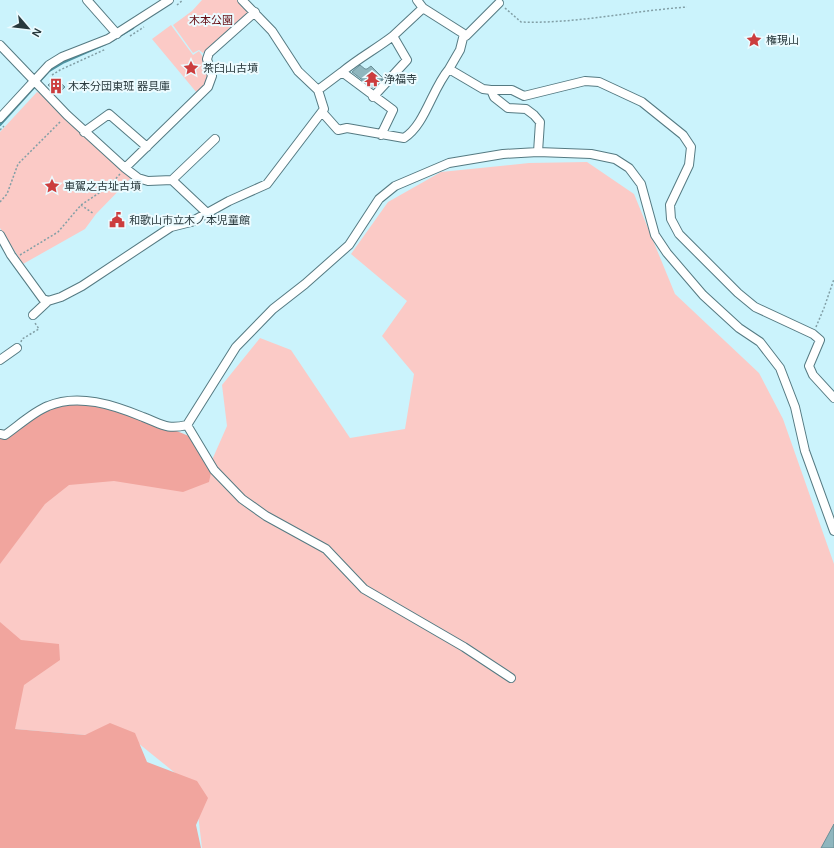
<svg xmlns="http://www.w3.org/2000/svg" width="834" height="848" font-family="Arial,'Noto Sans JP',sans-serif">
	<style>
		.green { fill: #fbcac6 }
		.forest { fill: #f1a59e }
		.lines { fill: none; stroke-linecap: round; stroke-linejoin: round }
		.stream { stroke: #4f94a2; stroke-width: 2.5 }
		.building { fill: #8fb6be; stroke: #698e96 }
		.minor-casing { stroke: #557a82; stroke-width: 10 }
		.path { stroke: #829fa6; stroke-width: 1.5; stroke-dasharray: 2 2; stroke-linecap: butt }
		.minor { stroke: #fff; stroke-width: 8 }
		.labels { text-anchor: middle; stroke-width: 4; stroke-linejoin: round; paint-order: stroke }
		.park-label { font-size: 11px; fill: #660d12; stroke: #ecfbff }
		.poi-label { font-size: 11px; fill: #29393d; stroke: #ecfbff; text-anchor: start }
	</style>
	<rect width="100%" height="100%" fill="#cbf3fc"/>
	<!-- green -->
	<path class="green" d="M202 0H237L250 12 203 53 199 50 193 53 173 25 192 11Z
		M171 25 193 55 199 51 205 60 210 76 207 83 197 93 152 39Z
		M37 92 41 94 131 178 96 214 85 229 23 264 0 228V132Z
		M587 162 634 194 675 294 759 373 783 419 834 564V848H202L195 789 117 726 85 735 15 729 0 649V546L58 478 201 485 227 426 222 385 260 338 291 350 350 438 405 429 414 374 382 336 407 301 351 254 388 202 441 172 529 163Z"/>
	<!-- forest -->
	<path class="forest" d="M73 402C116 410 158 422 198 440L212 468 209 482 183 492 114 481 69 485 45 504 0 564V438L6 437 49 409Z
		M0 622 21 640 59 644 60 660 24 685 15 729 85 735 110 723 135 733 147 762 197 781 208 798 196 825 201 848H0Z"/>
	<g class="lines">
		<!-- stream -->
		<path class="stream" d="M113 40 133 28
			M0 125 49 71 64 62 105 44"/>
	</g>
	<!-- building -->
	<path class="building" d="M360 65 365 69H367L371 66 383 78 373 88 352 72Z
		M56 78 65 87 58 94 48 85Z
		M834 824V848H821Z"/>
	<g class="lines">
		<defs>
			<path id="minor" d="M87 0 117 34
				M417 0 423 8 464 34 460 50 449 69
				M464 34 466 36 499 3
				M0 45 67 115 125 168 138 178 148 181 172 180 207 213
				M318 90 342 72
				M373 97 407 60 393 36 423 8
				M322 112 338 130 347 128 404 138C425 125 432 89 449 69L483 89 491 90
				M0 118 49 65 62 57 108 39 169 0
				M84 132 109 114 147 147
				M381 135 393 110 342 72C359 58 376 49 393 36
				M538 152 540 122 534 115 526 109 508 108 494 97 491 90H512L524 96 585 81 599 82 642 102 683 135 691 147 689 165 670 205 671 219 679 234 738 293 755 307 813 334 820 340 809 366 813 375 834 398
				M125 168 208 87 212 76 207 59 209 53 255 12
				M172 180 215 139
				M0 235 11 255 43 299 48 301 61 297 82 286 171 227 191 222 229 201 267 184 324 109 318 90 298 71 272 31 242 0
				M33 315 48 301
				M0 360 17 348
				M187 425 214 470 242 499 266 516 326 549 364 589 464 647 511 678
				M0 434 5 435C18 426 33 412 48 406 78 393 114 405 143 417 162 424 166 430 187 425L236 347 273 309 305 284 349 245 379 199 395 186 449 163 503 154 538 152 591 154 615 159 629 168 641 184 655 235 667 253 703 295 739 328 760 342 780 368 795 407 805 451 834 531"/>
		</defs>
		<!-- minor casing -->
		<use href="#minor" class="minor-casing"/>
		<!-- path -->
		<path class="path" d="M177 5 183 0
			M505 8 521 22C576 24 631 11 687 7
			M130 36 144 27
			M52 75 60 70 106 49
			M0 130 4 126
			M0 202 7 194 18 164 61 121
			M81 205 94 214
			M20 255 58 232 81 205 108 187 120 174
			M816 327 824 308 834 279
			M21 342 22 339 39 329 35 323"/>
		<!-- minor -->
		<use href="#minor" class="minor"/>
	</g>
	<!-- icons -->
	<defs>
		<symbol id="sight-bare" viewBox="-9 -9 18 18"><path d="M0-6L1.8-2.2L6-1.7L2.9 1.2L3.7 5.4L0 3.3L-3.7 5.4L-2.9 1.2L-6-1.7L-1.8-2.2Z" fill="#cc3d3e" stroke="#ecfbff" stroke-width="2.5" paint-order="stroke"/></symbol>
		<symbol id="temple-bare" viewBox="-9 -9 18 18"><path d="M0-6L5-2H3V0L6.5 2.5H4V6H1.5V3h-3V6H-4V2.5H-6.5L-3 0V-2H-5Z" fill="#cc3d3e" stroke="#ecfbff" stroke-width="2.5" paint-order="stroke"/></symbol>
		<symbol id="building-bare" viewBox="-9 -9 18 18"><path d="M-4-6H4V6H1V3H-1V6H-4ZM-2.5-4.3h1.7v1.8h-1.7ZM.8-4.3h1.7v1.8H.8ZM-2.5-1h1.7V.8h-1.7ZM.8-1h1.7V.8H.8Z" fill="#cc3d3e" stroke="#ecfbff" stroke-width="2.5" paint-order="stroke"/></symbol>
		<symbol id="civic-bare" viewBox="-9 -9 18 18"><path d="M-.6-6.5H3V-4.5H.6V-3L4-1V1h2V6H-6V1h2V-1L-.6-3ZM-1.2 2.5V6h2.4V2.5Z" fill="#cc3d3e" stroke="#ecfbff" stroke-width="2.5" paint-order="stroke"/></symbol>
	</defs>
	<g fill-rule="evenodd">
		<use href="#sight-bare" x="743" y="29" width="22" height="22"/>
		<use href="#sight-bare" x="180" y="57" width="22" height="22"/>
		<use href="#temple-bare" x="361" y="68" width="22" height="22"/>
		<use href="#building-bare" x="45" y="75" width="22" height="22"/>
		<use href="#sight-bare" x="41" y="175" width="22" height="22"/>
		<use href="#civic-bare" x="106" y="209" width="22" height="22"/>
	</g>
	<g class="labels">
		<!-- park labels -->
		<g class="park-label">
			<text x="211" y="24">木本公園</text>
		</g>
		<!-- poi labels -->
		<g class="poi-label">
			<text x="766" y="44">権現山</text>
			<text x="203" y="72">茶臼山古墳</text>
			<text x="384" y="83">浄福寺</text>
			<text x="68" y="90">木本分団東班 器具庫</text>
			<text x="64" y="190">車駕之古址古墳</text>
			<text x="129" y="224">和歌山市立木ノ本児童館</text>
		</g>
	</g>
	<!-- north arrow -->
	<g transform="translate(28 28) rotate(118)" stroke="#ecfbff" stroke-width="3" paint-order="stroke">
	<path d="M0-3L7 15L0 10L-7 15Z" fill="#29393d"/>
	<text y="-6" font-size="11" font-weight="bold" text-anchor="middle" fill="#29393d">N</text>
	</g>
</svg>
